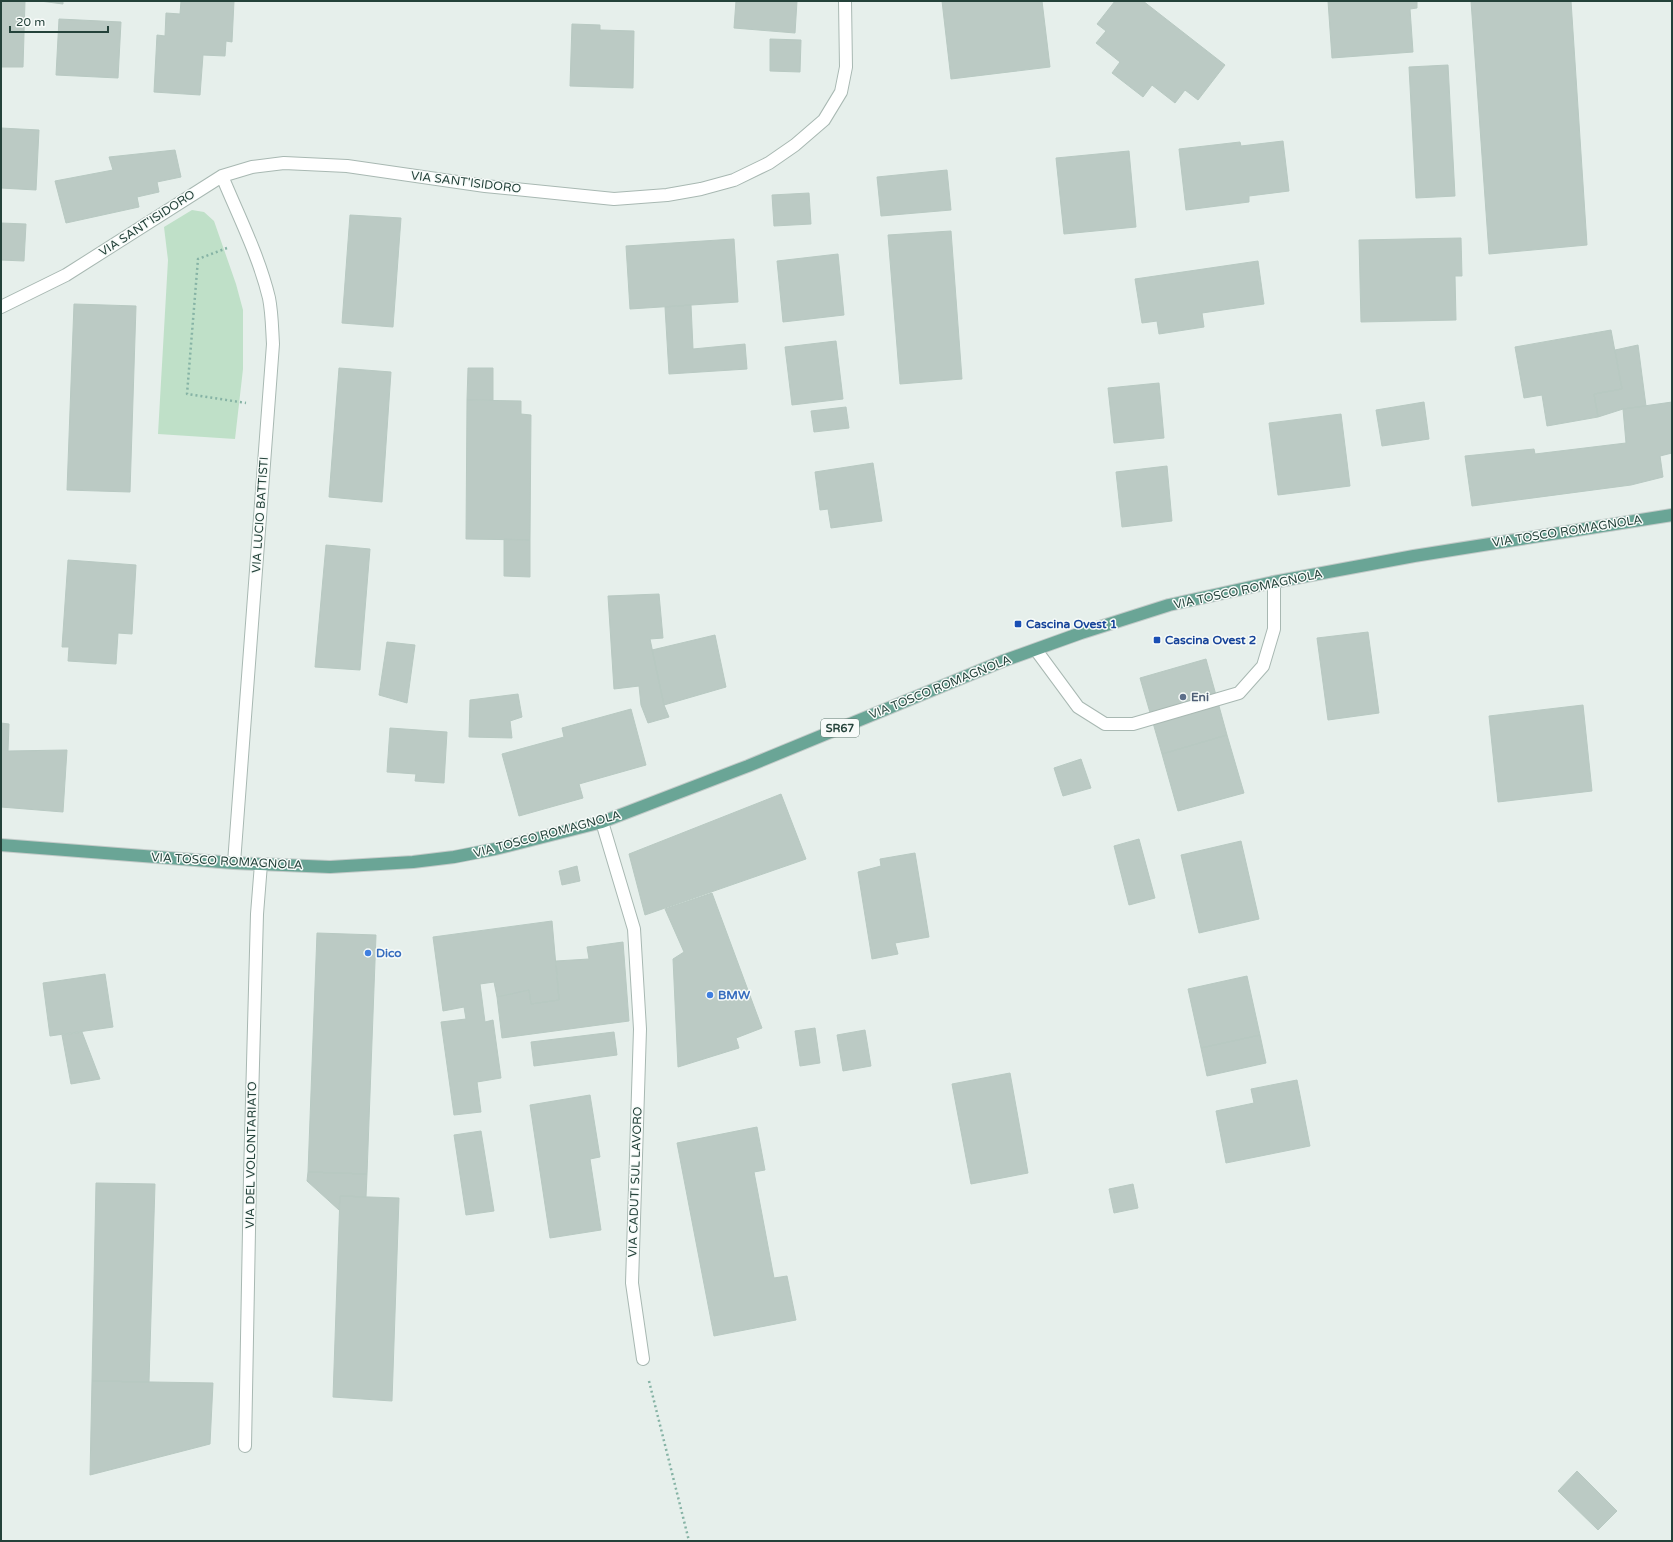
<svg xmlns="http://www.w3.org/2000/svg" width="1673" height="1542" font-family="'Varela Round',sans-serif">
	<style>
		.green { fill: #bfe0c8 }
		.building { fill: #bbcac4; stroke: #b8c9c2 }
		.lines { fill: none; stroke-linecap: round; stroke-linejoin: round }
		.lane-casing { stroke: #a8b8b2; stroke-width: 14 }
		.street-casing { stroke: #a8b8b2; stroke-width: 14 }
		.primary-casing { stroke: #c2cac8; stroke-width: 14 }
		.path { stroke: #86b3a5; stroke-width: 2.5; stroke-dasharray: 2 3; stroke-linecap: butt }
		.lane { stroke: #fff; stroke-width: 12 }
		.street { stroke: #fff; stroke-width: 12 }
		.primary { stroke: #6aa596; stroke-width: 12 }
		.transit-dot { fill: #1a4fb4; stroke: #f7fbf9; stroke-width: 1.5 }
		.service-dot { fill: #5c6f8a; stroke: #f7fbf9; stroke-width: 1.5 }
		.shop-dot { fill: #3f7fe0; stroke: #f7fbf9; stroke-width: 1.5 }
		.labels { text-anchor: middle; stroke-width: 3; stroke-linejoin: round; paint-order: stroke }
		.shield { fill: #f7fbf9; stroke: #637a73; stroke-width: 1 }
		.shield-label { font-size: 11px; font-weight: bold; fill: #24423a }
		.street-label { font-size: 12px; fill: #24423a; stroke: #f7fbf9 }
		.transit-label { font-size: 12px; font-weight: bold; fill: #164399; stroke: #f7fbf9; text-anchor: start }
		.service-label { font-size: 12px; font-weight: bold; fill: #4e5e75; stroke: #f7fbf9; text-anchor: start }
		.shop-label { font-size: 12px; font-weight: bold; fill: #366cbe; stroke: #f7fbf9; text-anchor: start }
	</style>
	<rect width="100%" height="100%" fill="#e6efeb"/>
	<!-- green -->
	<path class="green" d="M192 210 204 212 214 221 236 284 243 310V369L235 439 158 434 168 260 164 227Z"/>
	<!-- building -->
	<path class="building" d="M1 1H25L23 67H1Z
		M40 1H63V4Z
		M181 1H234L232 42 226 41 225 56 203 55 200 95 154 92 157 35 165 36 166 13 180 14Z
		M736 1H797L795 33 734 28Z
		M942 1H1042L1050 67 951 79Z
		M1115 1H1143L1225 65 1198 100 1185 90 1175 103 1152 85 1143 97 1112 73 1120 62 1096 43 1106 31 1097 24Z
		M1328 1H1417V8L1410 9 1413 52 1332 58Z
		M1471 1H1571L1587 245 1489 254Z
		M59 19 121 22 118 78 56 75Z
		M572 24 600 25V30L634 31 633 88 570 86Z
		M770 39 801 40 800 72 770 71Z
		M1448 65 1455 196 1416 198 1409 67Z
		M1 128 39 130 36 190 1 188Z
		M1283 141 1289 191 1249 196V202L1186 210 1179 149 1240 142 1241 146Z
		M175 150 181 177 157 182 159 192 137 197 139 207 66 223 55 181 113 170 109 157Z
		M1129 151 1136 227 1064 234 1056 158Z
		M947 170 951 210 881 216 877 177Z
		M809 193 811 224 774 226 772 195Z
		M350 215 401 218 393 327 342 323Z
		M1 223 26 224 24 261 1 260Z
		M951 231 962 379 900 384 888 235Z
		M1461 238 1462 276H1455L1456 320 1361 322 1359 240Z
		M734 239 738 302 630 309 626 246Z
		M838 254 844 315 783 322 777 261Z
		M1258 261 1264 304 1202 313 1204 327 1159 334 1157 321 1142 323 1135 279Z
		M74 304 136 306 130 492 67 490Z
		M691 305 693 349 745 344 747 369 669 374 665 307Z
		M1611 330 1622 389 1594 394 1598 417 1547 426 1542 395 1524 398 1515 347Z
		M836 341 843 399 792 405 785 347Z
		M1638 345 1646 406 1623 409 1598 417 1594 394 1622 389 1615 350Z
		M339 368 391 372 382 502 329 497Z
		M468 368H493V400H467Z
		M1159 383 1164 438 1114 443 1108 388Z
		M467 400 521 401V414L531 415 530 540 466 539Z
		M1424 402 1429 439 1382 446 1376 410Z
		M1672 402V453L1660 456 1663 477 1631 485 1472 506 1465 456 1534 449 1535 454 1626 443 1623 409Z
		M846 407 849 428 814 432 811 411Z
		M1341 414 1350 486 1278 495 1269 423Z
		M873 463 882 521 831 528 828 509 820 510 815 472Z
		M1167 466 1172 521 1122 527 1116 472Z
		M504 539 530 540V577L504 576Z
		M326 545 370 549 360 670 315 667Z
		M68 560 136 565 132 634 118 633 116 664 68 661 69 647H62Z
		M659 594 663 638 650 639 664 705 669 717 648 723 641 705 639 686 614 689 608 596Z
		M1368 632 1379 713 1328 720 1317 638Z
		M715 635 726 687 664 705 652 650Z
		M387 642 415 645 407 703 379 695Z
		M1206 659 1227 735 1162 754 1140 678Z
		M518 694 522 717 510 721 512 738 469 737 470 700Z
		M1583 705 1592 791 1498 802 1489 716Z
		M631 709 646 765 579 784 583 798 519 816 502 754 564 737 562 728Z
		M1 723 9 724 8 751 67 750 63 812 1 807Z
		M390 728 447 732 444 783 415 781 416 774 387 772Z
		M1227 735 1244 793 1178 811 1162 754Z
		M1081 759 1091 788 1063 796 1054 768Z
		M781 794 806 859 645 915 629 854Z
		M1139 839 1155 898 1129 905 1114 846Z
		M1241 841 1259 919 1199 933 1181 855Z
		M915 853 929 937 895 943 898 954 872 959 858 872 881 866 880 859Z
		M577 866 580 881 562 885 559 871Z
		M712 893 762 1028 736 1038 739 1048 678 1067 673 959 684 952 665 909Z
		M552 921 559 1000 531 1004 529 990 497 997 494 982 480 984 485 1022 493 1020 501 1078 477 1082 481 1112 454 1115 441 1022 466 1019 464 1007 443 1011 433 937Z
		M317 933 376 935 367 1174 308 1172Z
		M623 942 629 1021 502 1038 497 997 529 990 531 1004 559 1000 556 961 589 959 587 947Z
		M105 974 113 1027 50 1036 43 983Z
		M1247 976 1260 1035 1201 1048 1188 989Z
		M815 1028 820 1063 800 1066 795 1031Z
		M865 1030 871 1066 843 1071 837 1035Z
		M82 1032 100 1079 71 1084 62 1035Z
		M614 1032 617 1055 534 1066 531 1042Z
		M1260 1035 1266 1063 1207 1076 1201 1048Z
		M1010 1073 1028 1173 971 1184 952 1084Z
		M1297 1080 1310 1146 1226 1163 1216 1111 1254 1103 1251 1089Z
		M590 1095 600 1157 590 1159 601 1230 550 1238 530 1105Z
		M757 1127 765 1170 754 1172 774 1278 787 1276 796 1320 714 1336 677 1143Z
		M481 1131 494 1211 466 1215 454 1135Z
		M308 1172 367 1174 366 1197 340 1196 339 1210 307 1181Z
		M96 1183 155 1184 149 1382 92 1381Z
		M1133 1184 1138 1208 1114 1213 1109 1189Z
		M340 1196 399 1198 392 1401 333 1397Z
		M92 1381 213 1383 210 1444 90 1475Z
		M1577 1471 1617 1511 1598 1530 1558 1491Z"/>
	<g class="lines">
		<defs>
			<path id="lane" d="M1036 650 1078 707 1105 724H1133L1239 693 1263 666 1274 629V582"/>
			<path id="street" d="M222 176C238 215 259 256 269 298 272 313 272 328 273 344L234 863
				M1 307 66 275 222 176 252 167 284 163 347 166 485 186 614 199 667 195 701 189 734 180 769 163 795 145 824 120 841 92 846 67 845 1
				M602 822 634 929 640 1029 632 1283 643 1359
				M245 1446 250 1176 257 914 261 864"/>
			<path id="primary" d="M1 845 234 863 330 867 413 862 454 857 495 849 602 822 748 766 1003 661 1081 633 1169 605 1274 582 1414 556 1672 515"/>
		</defs>
		<!-- lane casing -->
		<use href="#lane" class="lane-casing"/>
		<!-- street casing -->
		<use href="#street" class="street-casing"/>
		<!-- primary casing -->
		<use href="#primary" class="primary-casing"/>
		<!-- path -->
		<path class="path" d="M227 248 198 259 187 394 246 403
			M649 1381 689 1541"/>
		<!-- lane -->
		<use href="#lane" class="lane"/>
		<!-- street -->
		<use href="#street" class="street"/>
		<!-- primary -->
		<use href="#primary" class="primary"/>
	</g>
	<!-- markers -->
	<g class="transit-dot">
		<rect x="1014" y="620" width="8" height="8" rx="2"/>
		<rect x="1153" y="636" width="8" height="8" rx="2"/>
	</g>
	<circle class="service-dot" cx="1183" cy="697" r="4"/>
	<g class="shop-dot">
		<circle cx="368" cy="953" r="4"/>
		<circle cx="710" cy="995" r="4"/>
	</g>
	<g class="labels">
		<!-- shield labels -->
		<rect class="shield" x="821" y="719" width="38" height="18" rx="3"/>
		<g class="shield-label">
			<text x="840" y="732">SR67</text>
		</g>
		<!-- street labels -->
		<g class="street-label">
			<text transform="translate(466 182) rotate(7)" y="4">VIA SANT'ISIDORO</text>
			<text transform="translate(147 223) rotate(-33)" y="4">VIA SANT'ISIDORO</text>
			<text transform="translate(260 515) rotate(-86)" y="4">VIA LUCIO BATTISTI</text>
			<text transform="translate(1567 531) rotate(-9)" y="4">VIA TOSCO ROMAGNOLA</text>
			<text transform="translate(1248 589) rotate(-12)" y="4">VIA TOSCO ROMAGNOLA</text>
			<text transform="translate(940 687) rotate(-22)" y="4">VIA TOSCO ROMAGNOLA</text>
			<text transform="translate(547 834) rotate(-15)" y="4">VIA TOSCO ROMAGNOLA</text>
			<text transform="translate(227 861) rotate(3)" y="4">VIA TOSCO ROMAGNOLA</text>
			<text transform="translate(251 1155) rotate(-89)" y="4">VIA DEL VOLONTARIATO</text>
			<text transform="translate(635 1182) rotate(-88)" y="4">VIA CADUTI SUL LAVORO</text>
		</g>
		<!-- transit labels -->
		<g class="transit-label">
			<text x="1026" y="628">Cascina Ovest 1</text>
			<text x="1165" y="644">Cascina Ovest 2</text>
		</g>
		<!-- service labels -->
		<g class="service-label">
			<text x="1191" y="701">Eni</text>
		</g>
		<!-- shop labels -->
		<g class="shop-label">
			<text x="376" y="957">Dico</text>
			<text x="718" y="999">BMW</text>
		</g>
	</g>
	<!-- border -->
	<rect width="1673" height="1542" fill="none" stroke="#24423a" stroke-width="4"/>
	<!-- scale -->
	<path d="M10 26v6h98v-6" fill="none" stroke="#24423a" stroke-width="2"/>
	<text x="16" y="26" font-size="12" fill="#24423a" stroke="#f7fbf9" stroke-width="3" paint-order="stroke">20 m</text>
</svg>
